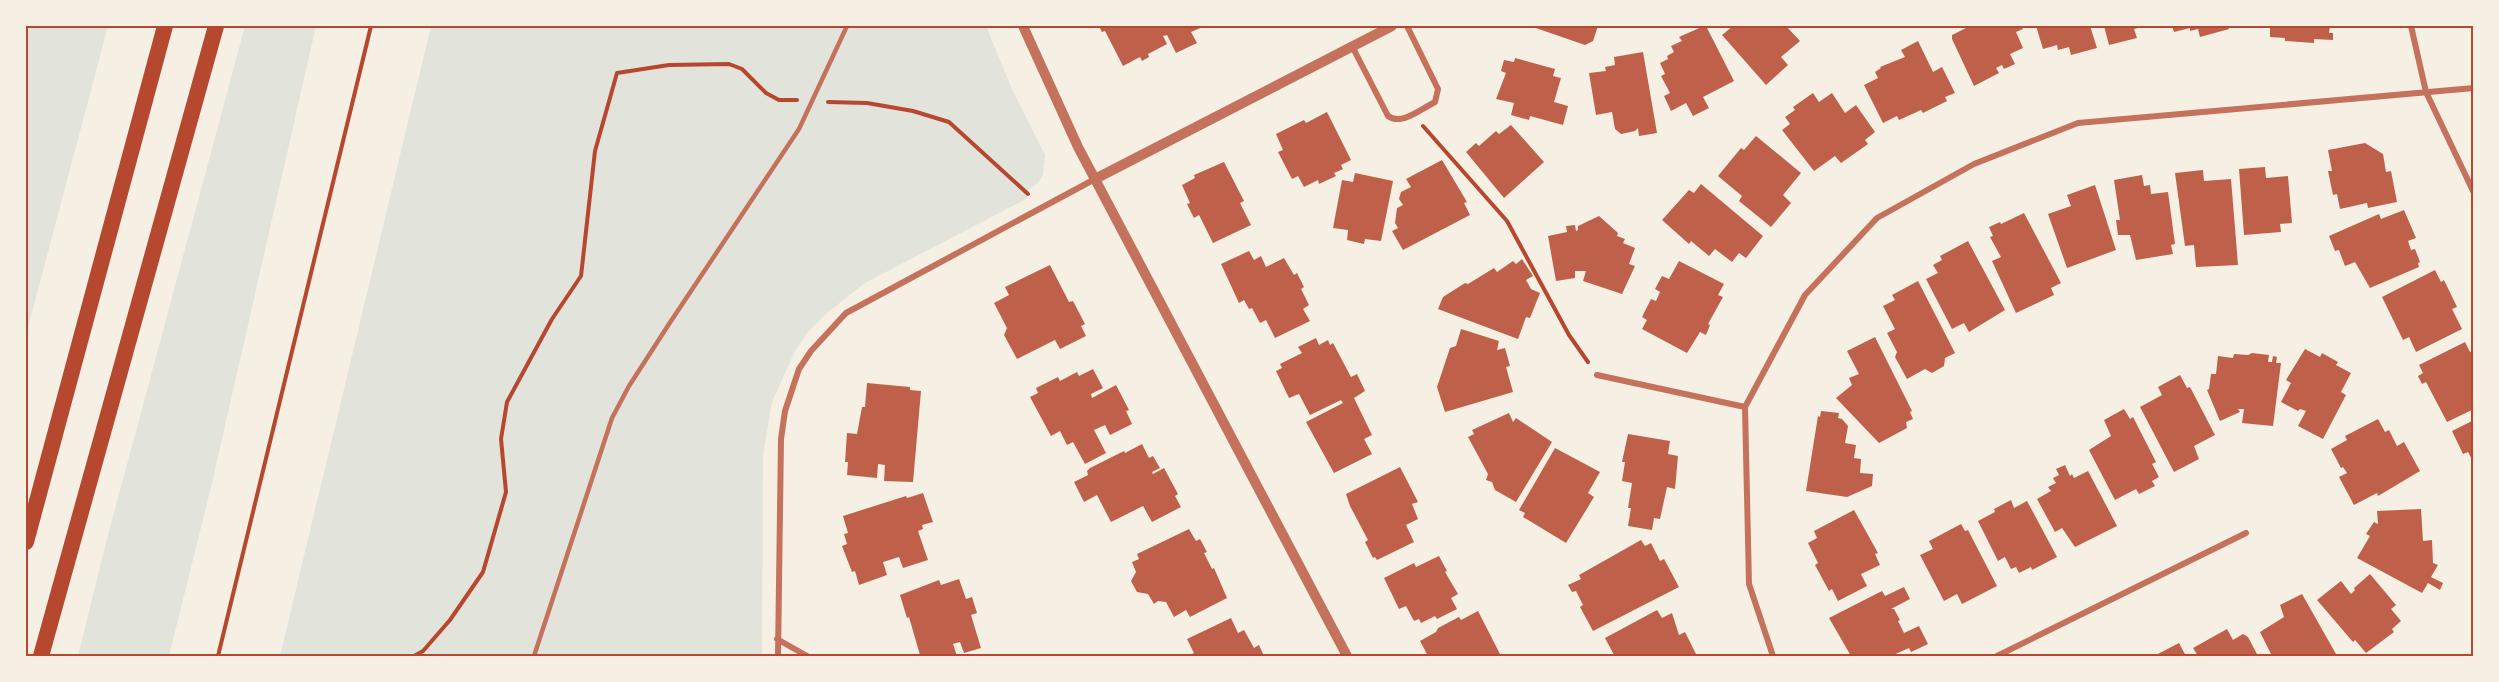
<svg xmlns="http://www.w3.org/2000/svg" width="2499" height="682" font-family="Quicksand,sans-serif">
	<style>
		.green { fill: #e2e4dc }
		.building { fill: #bf614a }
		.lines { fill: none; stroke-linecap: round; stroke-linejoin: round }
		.path { stroke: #b5482f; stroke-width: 4 }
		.service { stroke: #c5725c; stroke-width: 4.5 }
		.minor { stroke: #c5725c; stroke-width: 6 }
		.tertiary { stroke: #c5725c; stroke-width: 10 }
		.trunk { stroke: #b5482f; stroke-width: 16 }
		.neatline { fill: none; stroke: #b5482f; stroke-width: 2 }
	</style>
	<rect width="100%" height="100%" fill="#f6efe4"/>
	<!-- green -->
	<path class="green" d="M26 26H108L26 335Z
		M245 26H316L212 483 169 656H78L104 550Z
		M431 26H986L1011 87 1045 155 1043 175 1038 183 1025 192 1028 198 865 283 827 313 807 333 795 351 772 402 763 456 762 656H280Z"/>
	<!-- building -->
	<path class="building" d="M1099 26H1205L1191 32 1197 43 1176 53 1167 35 1163 36 1167 44 1148 54 1149 57 1142 61 1140 57 1123 66 1105 31 1102 32Z
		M1530 26H1598L1593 41 1585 45Z
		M1704 26H1706L1734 81 1703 97 1709 108 1693 116 1686 103 1671 111 1664 96 1670 93 1661 76 1665 74 1660 63 1668 59 1667 56 1674 52 1671 46 1682 41 1679 37Z
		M1733 26H1786L1800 41 1781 57 1788 65 1766 85 1722 35Z
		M1970 26H2021L2023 29 2016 32 2023 48 2010 54 2015 64 2004 69 2002 65 1996 68 1999 73 1974 86 1952 39V35Z
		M2036 26H2090L2097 48 2071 55 2069 47 2058 50 2057 45 2043 49Z
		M2104 26H2145L2134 29 2137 38 2109 45Z
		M2172 26H2228L2229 29 2200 37 2198 29 2190 31V28L2174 32Z
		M2270 26H2330L2329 33H2333V40L2314 39V43L2285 41V38L2270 37Z
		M1918 41 1933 72 1942 67 1955 93 1945 97 1947 101 1923 113 1921 110 1899 120 1897 116 1883 123 1864 85 1878 78 1875 72 1881 68 1880 67 1905 57 1901 50Z
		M1643 52 1657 133 1639 136 1638 128 1635 131 1621 134 1615 129 1612 112 1596 115 1589 73 1606 71 1605 67 1615 65 1614 57Z
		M1515 58 1555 69 1553 76 1561 78 1554 102 1568 106 1563 125 1530 116 1529 120 1511 115 1514 103 1496 99 1506 73 1501 71 1504 60 1514 62Z
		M1813 93 1819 102 1832 93 1845 113 1856 105 1875 132 1865 140 1868 144 1841 163 1835 156 1814 171 1782 130 1790 124 1785 117 1795 110 1793 107Z
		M1327 112 1351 160 1341 165 1343 169 1334 173 1336 176 1319 184 1318 180 1304 187 1298 176 1292 179 1278 152 1283 150 1276 134 1304 120 1306 123Z
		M1511 125 1544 162 1504 198 1466 152 1476 143 1479 146 1496 131 1499 134Z
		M1756 136 1801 173 1783 195 1791 203 1771 227 1739 201 1742 196 1718 176 1741 148 1744 150Z
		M2365 143 2383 154 2386 172 2391 171 2397 202 2368 208 2367 203 2340 209 2337 194 2333 195 2328 171H2332L2328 150Z
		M1442 160 1467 202 1464 203 1470 215 1403 250 1392 231 1398 228 1395 223 1397 208 1403 205 1399 199 1401 192 1411 187 1406 179Z
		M1224 162 1244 201 1240 203 1251 225 1213 243 1199 215 1194 218 1187 204 1190 203 1182 185 1195 178 1194 175Z
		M2265 167 2266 178 2288 176 2292 223 2280 224 2281 232 2244 235 2239 169Z
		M2203 170 2204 181 2231 179 2238 265 2196 267 2194 245 2185 246 2175 173Z
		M1355 173 1393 181 1381 241 1365 239 1364 244 1347 240 1348 230 1333 228 1342 180 1353 182Z
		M2142 175 2144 186 2150 185 2151 194 2168 192 2175 244 2171 245 2173 254 2136 260 2130 235H2118L2116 220H2120L2114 180Z
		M1701 184 1763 236 1746 258 1739 253 1732 262 1715 249 1709 256 1691 241 1689 244 1662 220 1689 190 1694 193Z
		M2095 185 2116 250 2067 268 2048 214 2071 206 2067 195Z
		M2404 210 2416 238 2408 241 2411 250 2415 249 2420 262 2418 263 2419 267 2370 288 2355 262 2345 266 2339 250 2335 251 2329 236 2379 214 2381 219Z
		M2024 213 2061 283 2051 288 2054 295 2016 313 1992 261 2001 257 1990 237 1993 236 1989 227 2000 222 2001 224Z
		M1599 216 1618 233 1617 236 1625 239 1623 243 1635 248 1629 264 1635 266 1622 294 1583 281 1586 271H1575V278L1556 281 1548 236 1567 232 1566 226 1575 225 1576 231 1578 230V226Z
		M1968 241 2005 310 1969 332 1964 323 1952 329 1926 279 1938 273 1933 265 1942 260 1940 256Z
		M1249 251 1254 260 1261 256 1266 267 1284 258 1294 275 1297 273 1304 287 1301 289 1309 305 1303 309 1310 321 1275 338 1266 320 1260 323 1252 308 1249 309 1244 300 1239 303 1221 264Z
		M1522 259 1533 276 1526 280 1531 289 1540 293 1530 318 1526 317 1518 339 1438 309 1443 297 1465 283 1468 284 1494 268 1497 272 1513 261 1516 264Z
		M1679 261 1724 284 1718 295 1723 297 1708 324 1710 325 1706 335 1700 332 1687 353 1642 329 1647 320 1642 317 1651 299 1656 301 1660 292 1655 289 1662 276 1669 279Z
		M1050 265 1069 302 1073 301 1085 324 1081 326 1086 336 1060 349 1055 340 1017 359 1004 335 1007 328 994 303 1009 295 1005 287Z
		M2435 270 2441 282 2444 280 2457 307 2452 309 2462 329 2416 352 2409 337 2403 340 2382 297Z
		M1918 281 1955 353 1945 358 1944 366 1932 373 1925 369 1907 379 1895 357 1897 352 1887 333 1895 329 1883 306 1895 300 1892 295Z
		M1461 329 1499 341 1497 350 1505 348 1510 366 1506 367 1513 392 1445 412 1437 387 1450 348 1456 346Z
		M1875 337 1912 411 1910 412 1913 419 1906 422 1907 428 1879 443 1836 398 1852 385 1849 378 1859 374 1847 351Z
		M1316 338 1319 345 1328 340 1330 345 1333 343 1351 377 1357 374 1365 391 1354 398 1372 435 1364 439 1372 454 1334 473 1306 422 1343 403 1341 400 1310 415 1299 394 1289 398 1276 371 1282 368 1280 364 1302 353 1298 347Z
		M2465 342 2470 352 2474 350V409L2447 422 2426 382 2422 384 2418 376 2423 373 2419 365Z
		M2305 349 2320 357 2322 353 2338 362 2336 365 2351 373 2341 392 2346 395 2323 439 2298 426 2306 411 2300 409 2298 411 2281 402 2291 383 2286 380Z
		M2252 353 2269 355 2268 362H2272L2273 356 2277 357 2276 363H2281L2273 426 2242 423 2244 409H2238L2240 412 2220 421 2207 390 2209 389 2211 374H2216L2218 356 2233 358 2234 354 2248 355Z
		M1093 369 1103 388 1091 394 1092 398 1116 385 1129 410 1126 411 1132 424 1110 435 1105 425 1094 430 1106 453 1085 464 1073 442 1067 445 1060 431 1051 436 1030 397 1038 393 1036 388 1058 377 1060 381 1077 372 1079 376Z
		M2180 375 2187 388 2190 387 2215 435 2194 446 2199 459 2174 472 2140 407 2162 395 2158 387Z
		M867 383 910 387V390L921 391 913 482 884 481 885 465 878 464 877 478 847 475 848 462H845L847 433 857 434 862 407H865Z
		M2124 409 2130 419 2133 417 2156 462 2152 464 2159 477 2152 481 2155 486 2139 494 2136 489 2115 500 2089 450 2111 436 2104 420Z
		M1821 411 1839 413 1838 418 1842 419 1848 426 1845 443 1856 445 1854 458 1861 459 1860 473 1873 474 1872 486 1847 497 1806 491 1818 416 1820 417Z
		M1509 413 1513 422 1516 418 1552 442 1516 502 1495 490 1492 482 1486 480 1488 474 1468 437 1474 434 1472 430Z
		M2378 419 2385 432 2389 430 2397 446 2404 442 2420 471 2378 496 2377 493 2354 505 2339 477 2347 473 2343 467 2341 468 2331 449 2347 440 2345 436Z
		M2474 420V463L2468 452 2463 454 2452 431Z
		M1628 434 1670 441 1668 454 1678 456 1675 489 1667 487 1660 519 1654 518 1652 530 1628 526 1631 508H1628L1632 483 1622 481 1625 462H1622Z
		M1142 444 1149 458 1153 456 1160 468 1152 472 1153 474 1164 468 1178 494 1175 496 1181 507 1152 522 1143 506 1111 522 1097 495 1084 502 1074 482 1088 475 1087 471 1090 468 1124 451 1125 453Z
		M1555 448 1600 472 1588 493 1594 497 1566 543 1523 517 1525 513 1519 510Z
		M2065 465 2070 476 2072 474 2074 478 2088 471 2117 526 2075 547 2062 528 2055 532 2037 499 2051 491 2048 487 2056 483 2053 478 2059 475 2056 469Z
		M1400 467 1418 502 1412 504 1418 519 1406 525 1414 542 1377 560 1375 557 1373 558 1365 542 1368 540 1350 506 1346 494Z
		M923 493 933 522 922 525 923 529 918 531 928 560 903 568 899 557 883 562 887 575 859 585 855 571 852 572 842 546 847 544 844 534 848 533 843 516 906 496 907 498Z
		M2011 500 2014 508 2027 501 2057 557 2032 570 2031 567 2019 573 2016 567 2011 569 2005 557 1998 561 1978 521 1995 512 1994 509Z
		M2421 509 2423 541 2432 540 2433 563 2438 565 2431 577 2443 583 2440 590 2428 583 2422 593 2357 558 2370 536 2366 534 2374 522 2378 524 2377 511Z
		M1854 510 1878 553 1875 554 1880 565 1861 574 1867 586 1838 601 1832 589 1829 591 1815 565 1818 563 1808 543 1817 538 1814 531Z
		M1961 524 1965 531 1968 530 1997 586 1962 604 1957 594 1944 601 1920 555 1933 549 1929 541Z
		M1189 529 1196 541 1200 539 1207 552 1204 553 1212 569 1214 568 1227 598 1190 617 1186 610 1174 617 1166 602 1158 601 1154 604 1148 594 1137 592 1131 581 1136 572 1132 562 1139 559 1137 554Z
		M1641 540 1645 546 1651 543 1660 561 1664 559 1679 587 1593 631 1580 607 1583 605 1576 591 1572 592 1568 585 1581 579 1579 575Z
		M1439 556 1447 571 1445 572 1458 594 1451 598 1457 609 1437 619 1435 616 1421 623 1419 619 1414 621 1406 606 1399 609 1384 578 1414 563 1416 567Z
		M2370 574 2396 605 2391 609 2401 621 2392 629 2394 632 2366 653 2355 640 2353 642 2317 600 2341 581 2351 594 2355 590 2354 588Z
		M959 579 966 599 972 597 977 613 971 615 981 648 964 653 960 642 953 644 957 656 920 655 909 617 907 618 900 595 939 580 941 585Z
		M1904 587 1910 599 1891 609H1894L1900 620 1898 621 1904 633 1919 626 1928 644 1911 652 1909 648 1891 656H1851L1829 618 1882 591 1885 596Z
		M2302 594 2336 654 2331 656H2272L2260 632 2284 617 2280 605Z
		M1657 610 1662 618 1672 613 1679 635 1685 632 1697 656 1614 655 1605 638Z
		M1478 611 1501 656H1428L1420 641 1436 632 1438 628 1459 617 1461 620Z
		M1231 618 1238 633 1244 630 1254 648 1259 645 1264 656H1188L1194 653 1187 639Z
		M2227 629 2233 640 2243 634 2248 637 2258 656H2198L2193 648Z
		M2179 643 2186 656H2154Z"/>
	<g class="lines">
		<!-- path -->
		<path class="path" d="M828 102 867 103 913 111 949 122 1028 194
			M1423 126 1507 221 1569 335 1588 362
			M218 656 371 26
			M414 656 423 651 450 620 483 572 506 492 501 439 507 402 552 319 581 276 595 151 617 73 669 65 729 64 742 69 766 93 779 100H797"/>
		<!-- service -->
		<path class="service" d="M534 656 612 418 629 386 669 324 799 129 847 26"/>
		<!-- minor -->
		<path class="minor" d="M2411 26 2426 92 2474 193
			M1352 46 1388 116C1401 126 1421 109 1435 102L1438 89 1407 26
			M1597 375 1745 407
			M777 639 807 656
			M778 656 781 439 785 411 799 369 811 351 846 313 1095 179
			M1773 656 1749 584 1745 407 1805 295 1877 218 1974 164 2078 123 2474 88
			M1997 656 2246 533"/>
		<!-- tertiary -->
		<path class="tertiary" d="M1023 26 1078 147 1347 656
			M1095 179 1392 26"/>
		<!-- trunk -->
		<path class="trunk" d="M26 542 165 26
			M41 656 216 26"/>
	</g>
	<!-- border -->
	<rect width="2499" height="682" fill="none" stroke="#f6efe4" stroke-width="54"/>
	<rect x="27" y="27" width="2445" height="628" class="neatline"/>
</svg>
